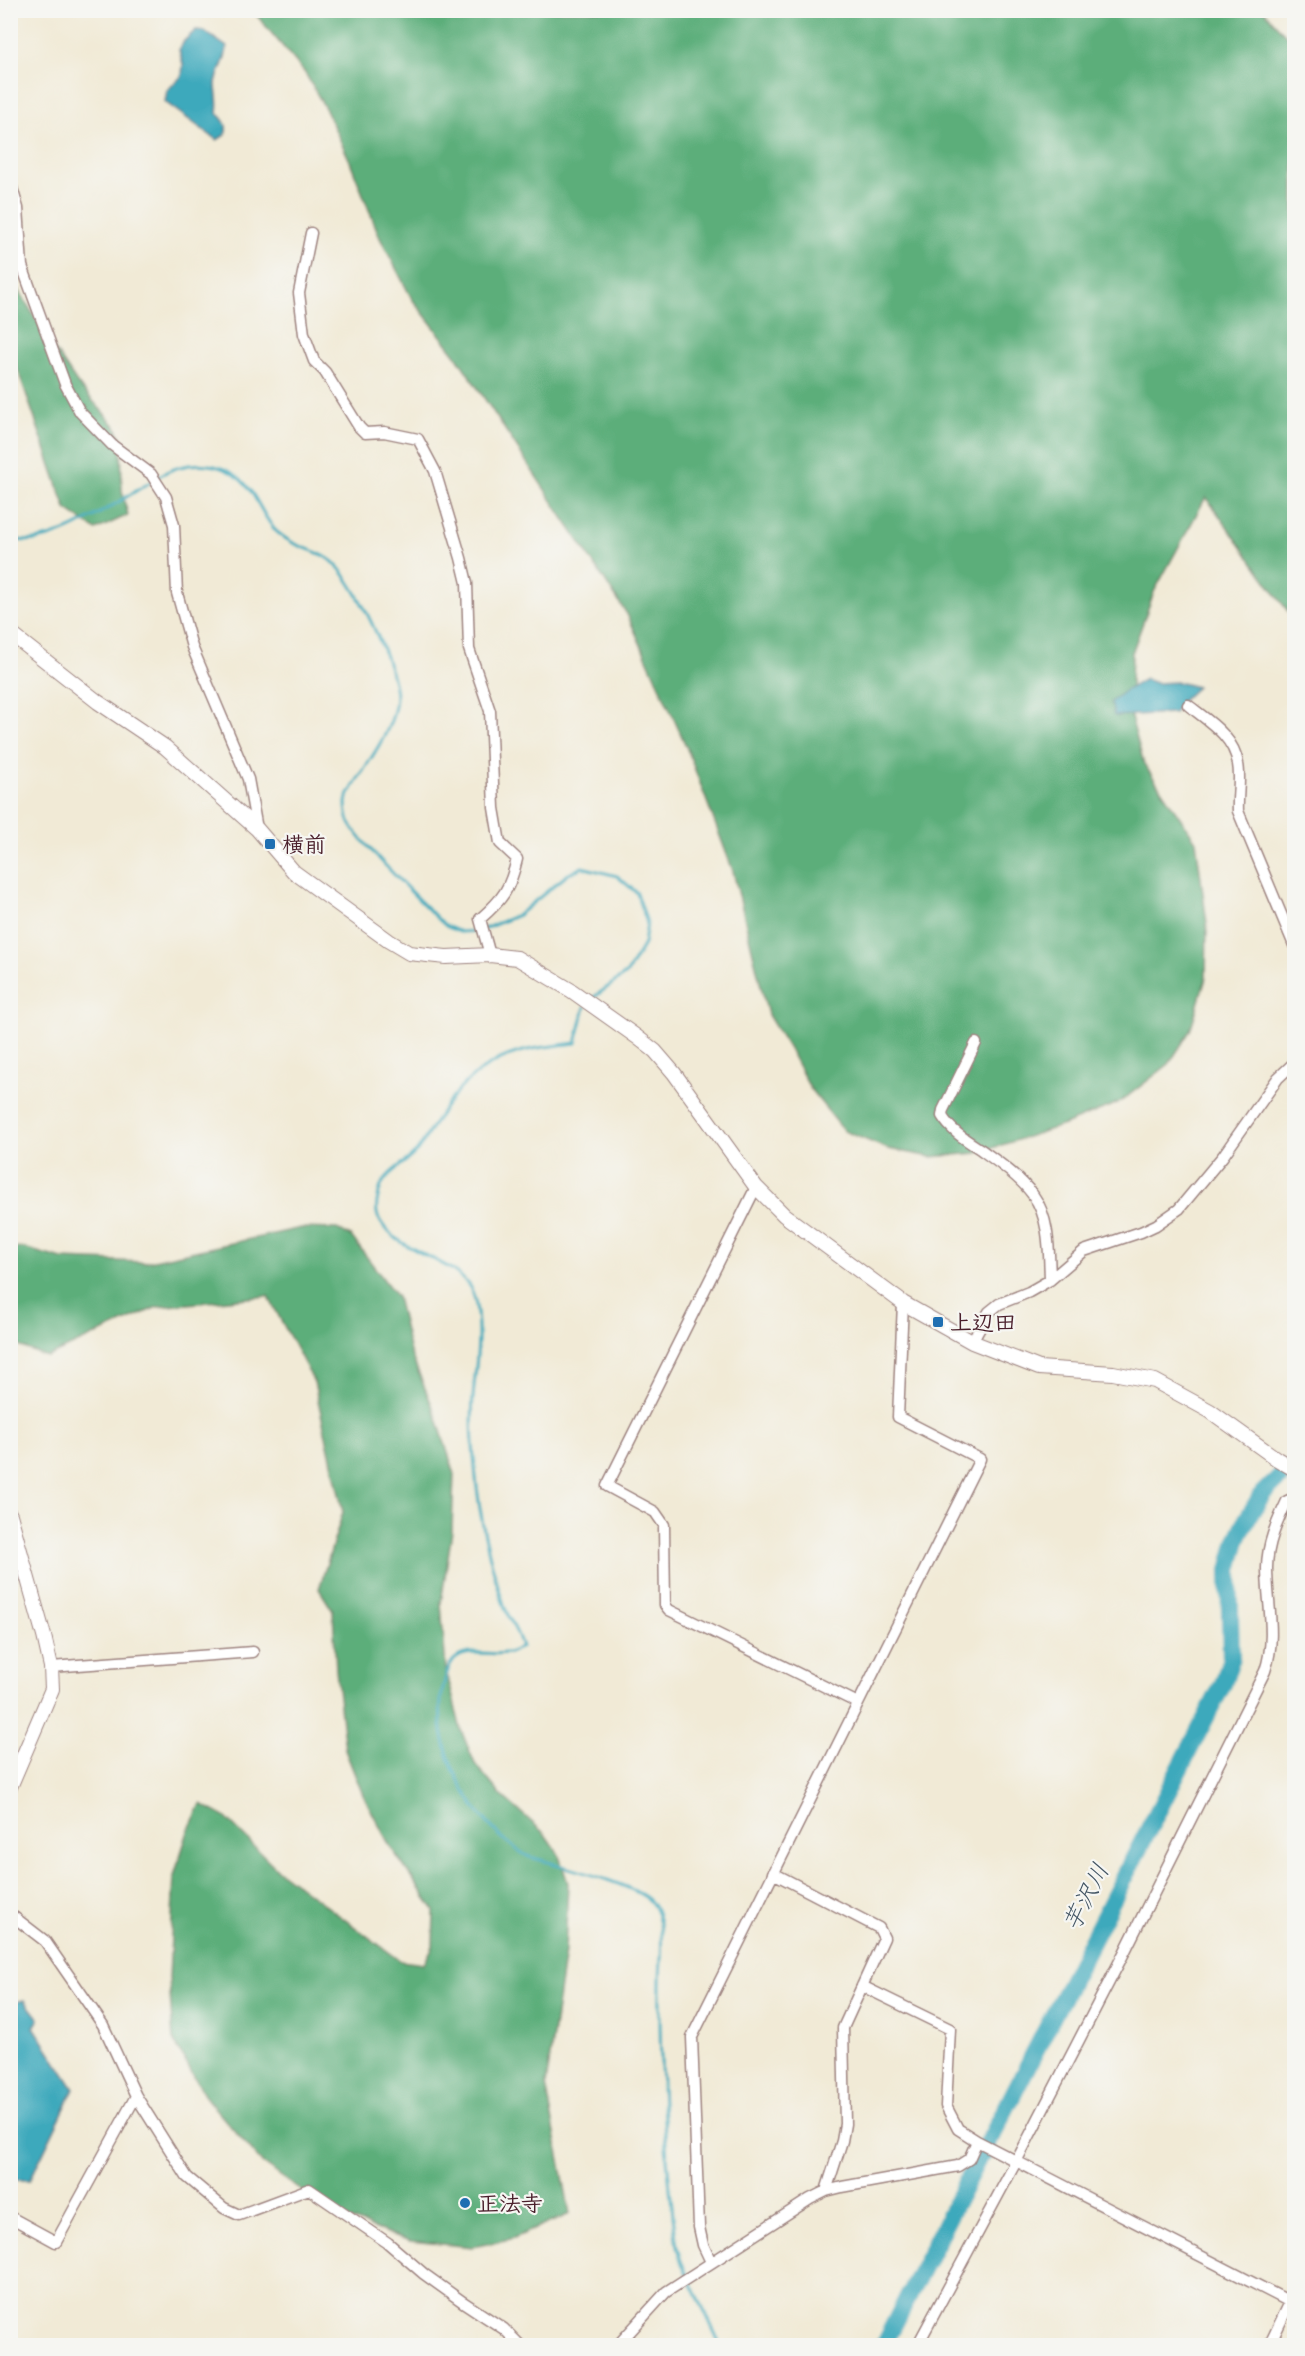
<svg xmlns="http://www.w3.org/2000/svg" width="1305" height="2356" font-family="Sriracha,'Klee One',sans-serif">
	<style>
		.forest { fill: #5cae7a; stroke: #536652; stroke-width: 1.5 }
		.water { fill: #3ca9bc; stroke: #436474; stroke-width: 1.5 }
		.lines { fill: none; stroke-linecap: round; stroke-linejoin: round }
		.stream { stroke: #3ca9bc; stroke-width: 3 }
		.river { stroke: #3ca9bc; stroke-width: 18 }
		.minor-casing { stroke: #9e8480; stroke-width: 13 }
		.tertiary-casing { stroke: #9e8480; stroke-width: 16 }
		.minor { stroke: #fff; stroke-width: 10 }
		.tertiary { stroke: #fff; stroke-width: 14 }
		.poi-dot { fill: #1f6fb2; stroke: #f6f6f2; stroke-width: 2 }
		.labels { text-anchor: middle; stroke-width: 4.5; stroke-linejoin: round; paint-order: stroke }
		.poi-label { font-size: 22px; font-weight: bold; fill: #4a1f2b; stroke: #f6f6f2; text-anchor: start }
		.water-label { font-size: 24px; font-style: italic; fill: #445665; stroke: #f6f6f2 }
	</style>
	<rect width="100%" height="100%" fill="#f6f6f2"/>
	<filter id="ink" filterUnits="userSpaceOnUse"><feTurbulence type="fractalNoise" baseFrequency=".0167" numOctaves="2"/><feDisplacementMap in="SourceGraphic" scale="12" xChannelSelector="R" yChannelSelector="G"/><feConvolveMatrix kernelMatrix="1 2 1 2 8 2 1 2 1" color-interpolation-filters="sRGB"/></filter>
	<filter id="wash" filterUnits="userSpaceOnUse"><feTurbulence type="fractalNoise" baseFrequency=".008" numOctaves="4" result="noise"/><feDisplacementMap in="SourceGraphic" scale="24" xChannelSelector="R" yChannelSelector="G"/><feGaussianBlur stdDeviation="1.35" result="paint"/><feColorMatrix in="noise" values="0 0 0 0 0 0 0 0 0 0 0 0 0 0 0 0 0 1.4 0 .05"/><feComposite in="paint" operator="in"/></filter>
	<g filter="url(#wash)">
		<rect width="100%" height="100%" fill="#f1ead6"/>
		<!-- forest -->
		<path class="forest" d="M1263 10 1294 44V620L1206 497 1154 592 1132 653 1130 714 1144 764 1196 841 1207 924 1206 978 1190 1031 1169 1064 1120 1102 1064 1125 977 1153 931 1157 888 1149 844 1131 811 1090 792 1054 768 1015 733 871 686 746 627 614 455 354 412 299 380 238 349 159 325 108 305 73 253 11Z
			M10 275 47 338 77 383 116 427 121 439 122 491 128 515 96 530 66 509 11 350Z
			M301 1228 337 1229 351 1236 397 1297 410 1352 436 1415 454 1472 452 1531 441 1603 446 1670 461 1730 475 1764 500 1794 544 1833 558 1853 568 1883 565 1951 546 2085 570 2214 514 2238 473 2247 410 2241 337 2215 263 2164 207 2099 173 2040 169 1978 174 1876 188 1831 201 1804 225 1817 278 1870 401 1961 424 1964 433 1946 434 1910 390 1846 363 1795 345 1750 336 1670 333 1611 319 1589 343 1512 314 1382 268 1296 157 1307 47 1357 11 1343 10 1248H24L62 1259 145 1262Z"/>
		<!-- water -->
		<path class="water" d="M196 30 204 31 227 47C226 61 216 76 216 84 216 95 219 101 217 113 223 120 229 124 225 135L217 140 165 102 167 90 182 76 183 64 179 50 184 41Z
			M1145 679 1156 683 1178 682 1197 687 1183 700 1174 713 1114 716 1111 702 1123 692Z
			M24 2000 39 2019 34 2027 74 2089 30 2180H13L10 2178 11 2003Z"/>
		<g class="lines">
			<!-- stream -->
			<path class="stream" d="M157 477C189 458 227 459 250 490 259 503 266 521 277 532 297 549 310 547 329 559 353 573 396 669 396 696 396 726 371 757 356 782 353 788 347 796 346 802 346 808 347 816 349 821 352 834 422 903 437 918L446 926 460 932 479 931 518 915 567 875 582 867 617 876 637 893 647 923 644 944 627 973 590 1000
				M10 537C44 556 123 498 152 481
				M585 1007 576 1043C547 1047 519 1048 493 1063 466 1077 449 1100 434 1124 428 1133 423 1143 417 1151 406 1163 387 1172 381 1186 378 1195 375 1209 378 1217 396 1257 466 1257 475 1300 481 1330 477 1357 474 1386 471 1413 472 1441 475 1468 479 1514 489 1561 504 1605 509 1620 518 1632 522 1647 517 1649 511 1653 505 1653 488 1656 469 1648 455 1659 448 1665 446 1676 444 1684 427 1746 474 1825 527 1856 553 1864 636 1884 651 1902 667 1922 660 1958 660 1982 659 2071 665 2158 677 2247L681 2261 721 2346"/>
			<!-- river -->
			<path class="river" d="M883 2346 980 2155H982L1223 1684 1231 1659 1229 1570 1237 1540 1247 1519 1263 1493 1286 1471 1294 1467"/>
		</g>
	</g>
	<g filter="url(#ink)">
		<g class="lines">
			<defs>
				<path id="minor" d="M10 181 18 208 22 266 65 384 80 412 112 445 151 474 166 497 174 525 177 593 192 647 248 779 257 829
					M311 233 299 293 304 334 314 361 325 372 359 427 365 433 384 432 418 439 435 471 461 558 467 583 469 649 490 711 494 808 500 843 517 859C510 889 503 899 480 919L490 955
					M1188 705C1208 721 1234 736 1238 764 1241 779 1237 795 1238 811L1294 945
					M976 1043 943 1110 942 1116C951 1131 966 1140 980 1149 998 1162 1020 1177 1033 1195 1050 1218 1049 1253 1050 1280
					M756 1187 607 1486 655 1512 664 1525 665 1605 669 1610 858 1703
					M972 1342 989 1312 999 1304 1029 1292 1050 1280 1084 1251 1141 1232 1156 1225 1179 1209 1223 1156 1278 1078 1294 1063
					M51 1667 253 1652
					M773 1873 879 1928 884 1938 843 2028 845 2124 842 2141 826 2191
					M10 1914 45 1941 103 2025 136 2096 187 2177 224 2208 239 2215 309 2189 388 2243 424 2274 463 2302 504 2329 521 2346
					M862 1986 950 2029 946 2106 958 2129 977 2141
					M10 2217 56 2242 136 2096
					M711 2262 703 2245 699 2227 692 2037 980 1459 898 1417 903 1303
					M617 2346 666 2292 810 2199 826 2191 842 2187 958 2166 969 2159 977 2141 1294 2304
					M917 2346 1017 2160 1124 1953 1265 1671C1277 1636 1267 1603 1267 1568 1267 1544 1277 1522 1287 1501L1294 1498
					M1269 2346 1294 2294"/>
				<path id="tertiary" d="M10 633 98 702 165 747 257 829 294 872 389 941 409 953 446 957 490 955 517 958 572 991 637 1037 655 1051 674 1073 756 1187 784 1215 903 1303 972 1342 1039 1368 1113 1373 1155 1381 1210 1411 1277 1459 1294 1469
					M10 1515 44 1636 51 1667 52 1689 10 1787"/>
			</defs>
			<!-- minor casing -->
			<use href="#minor" class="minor-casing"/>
			<!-- tertiary casing -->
			<use href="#tertiary" class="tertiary-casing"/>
			<!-- minor -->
			<use href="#minor" class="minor"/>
			<!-- tertiary -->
			<use href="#tertiary" class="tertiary"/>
		</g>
	</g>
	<!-- markers -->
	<g class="poi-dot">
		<rect x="264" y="838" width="12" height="12" rx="3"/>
		<rect x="932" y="1316" width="12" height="12" rx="3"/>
		<circle cx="465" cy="2203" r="6"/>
	</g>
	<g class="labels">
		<!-- poi labels -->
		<g class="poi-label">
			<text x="282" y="852">横前</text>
			<text x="950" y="1330">上辺田</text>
			<text x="477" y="2211">正法寺</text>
		</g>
		<!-- water labels -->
		<g class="water-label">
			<text transform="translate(1086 1897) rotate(-63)" y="8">芋沢川</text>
		</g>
	</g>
	<!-- margin -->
	<rect width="1305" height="2356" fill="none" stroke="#f6f6f2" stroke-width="36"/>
</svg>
